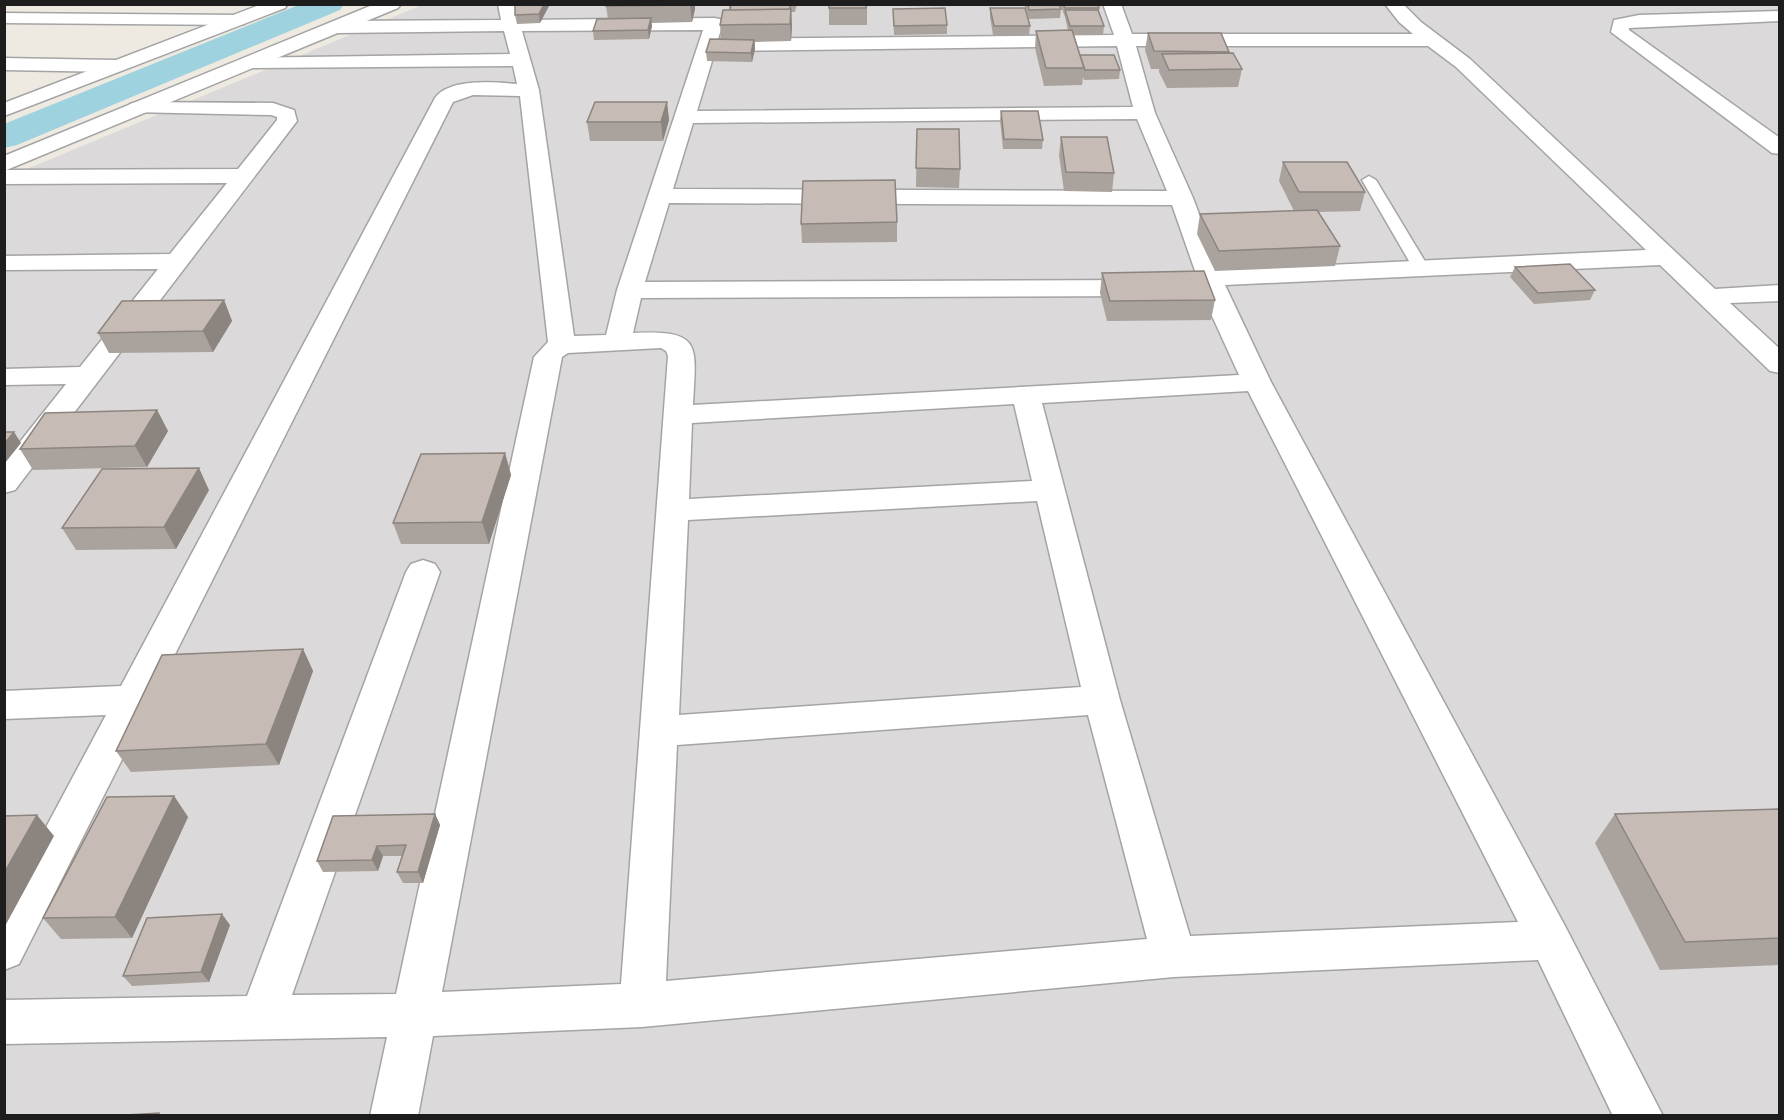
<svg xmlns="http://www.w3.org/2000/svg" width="1784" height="1120" font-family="'Noto Sans',sans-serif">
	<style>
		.residential { fill: #dbd9d9 }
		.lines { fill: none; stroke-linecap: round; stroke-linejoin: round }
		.canal { fill: #9fd2df; fill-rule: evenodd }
		.service-casing { stroke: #a4a4a4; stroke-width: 3 }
		.minor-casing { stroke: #a4a4a4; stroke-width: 3 }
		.tertiary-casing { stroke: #a4a4a4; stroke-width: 3 }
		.service { fill: #fff; fill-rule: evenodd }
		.minor { fill: #fff; fill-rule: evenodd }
		.tertiary { fill: #fff; fill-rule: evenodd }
		.wall { fill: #aaa29c }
		.shaded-wall { fill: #8b847f }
		.building { fill: #c6bcb5; stroke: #8b847f; stroke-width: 1.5 }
	</style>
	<rect width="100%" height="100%" fill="#efeae1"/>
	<!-- residential -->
	<path class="residential" d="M422 5H1779V1115L5 1116V178Z"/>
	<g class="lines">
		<!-- canal -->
		<path class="canal" d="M301 4H344L340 10 17 145 4 148V124Z"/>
		<defs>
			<path id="service" d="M1369 176 1376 180 1429 268 1427 271 1421 273 1413 268 1362 180Z"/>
			<path id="minor" d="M498 4H514L519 20 714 18 720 19 723 23 718 39 1114 35 1103 4H1121L1132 34H1413L1399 22 1385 4H1403L1421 22 1470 59 1715 289 1780 285V301L1730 303 1780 349V373L1770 371 1660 265 1225 285 1271 382 1565 926 1663 1116H1613L1538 960 1174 977 642 1027 433 1036 418 1116H370L387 1037 4 1044V1000L247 996 406 572 411 564 423 560 435 564 440 572 292 995 396 994 534 357 548 342 520 96 473 95 453 102 19 964 4 970V906L106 715 4 719V691L121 686 435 98C449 78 495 82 517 84L513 66 252 68 245 66 242 62 245 58 510 54 504 31 338 33 331 31 329 27 331 23 338 21 501 20ZM703 30 617 290 606 335 574 336 539 90 522 31ZM1117 46 1133 107 697 111 715 51ZM1136 46H1428L1456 67 1646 250 1220 270 1193 198 1155 113ZM1137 119 1167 191 673 189 693 123ZM669 203 1172 205 1207 305 1239 375 693 405C696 344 703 330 633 333L641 298 1144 296 1153 293 1157 288 1153 283 1144 280 645 282ZM661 348 666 351 668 356 621 984 442 992 562 357 568 353ZM1248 391 1518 922 1190 936 1120 700 1042 403ZM1014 404 1032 481 689 499 692 423ZM1037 501 1081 687 679 715 688 520ZM1088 715 1147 939 666 981 677 745Z
				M1780 11V21L1629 28V30L1780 138V154L1772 153 1611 32 1614 20 1639 15Z
				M4 13 238 15 244 16 247 20 244 24 238 25 4 23Z
				M4 58 115 60 122 62 125 66 122 70 115 72 4 70Z
				M137 102 273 103 294 110 297 121 15 490 4 493V462L66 384 4 385V369L80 367 158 269 4 270V256L170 254 227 183 4 184V170L238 169 277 120V117L271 115 130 112 127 108 130 104Z"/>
			<path id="tertiary" d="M262 4H288L285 8 4 116V103Z
				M375 4H401L398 8 4 171V156Z"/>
		</defs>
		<!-- service casing -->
		<use href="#service" class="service-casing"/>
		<!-- minor casing -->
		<use href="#minor" class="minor-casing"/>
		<!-- tertiary casing -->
		<use href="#tertiary" class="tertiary-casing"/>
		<!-- service -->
		<use href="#service" class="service"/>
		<!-- minor -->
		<use href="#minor" class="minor"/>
		<!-- tertiary -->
		<use href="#tertiary" class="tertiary"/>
	</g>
	<!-- wall -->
	<path class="wall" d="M515 4H550L540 23 517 24 515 15Z
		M607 4H695V9L692 22 651 23 652 26 649 39 594 40 593 31 608 19 606 6Z
		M729 4H797L795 12H791L792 26 791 41 755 42V49L752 62 707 61 706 52 721 39 720 25 729 10Z
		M867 4V25H829V8Z
		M1024 4H1059L1061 9 1060 18 1029 19Z
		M1060 4H1098L1099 8V12L1104 26 1103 35H1074L1080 55 1120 70 1119 79 1084 80 1083 77 1082 85 1044 86 1035 48 1036 31 1068 30 1065 17Z
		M990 8 1030 26 1029 35H993L990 17Z
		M893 9 947 25V34L894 35Z
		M1148 33 1229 52V53L1242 69 1238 87 1167 88 1159 72V69H1151L1145 50Z
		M667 102 669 120 663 141H590L587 122Z
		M1001 111 1043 140 1042 149H1003L1000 120Z
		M917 129 960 169 959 188 916 187Z
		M1061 137 1114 173 1112 192 1064 191 1059 155Z
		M1283 162 1365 192 1360 211 1318 212 1340 246 1335 266 1215 271 1197 234 1200 214 1294 211 1279 181Z
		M897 222V242L802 243 801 224Z
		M1515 267 1595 290 1590 300 1534 304 1510 277Z
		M1102 273 1215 300 1211 320 1107 321 1100 293Z
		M224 300 232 321 213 352 109 353 98 333Z
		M157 410 168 431 147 467 33 470 20 449Z
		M505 453 511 475 489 544H401L393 523Z
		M209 490 176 549 76 550 62 528Z
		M303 649 313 671 279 765 131 772 116 751Z
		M174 796 188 817 132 938 61 939 43 918Z
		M1779 809V965L1660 970 1595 843 1615 814Z
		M435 814 440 825 423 883H403L397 872 402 856H383L378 871 323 872 317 861Z
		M230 925 209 982 132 986 123 976Z"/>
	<!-- shaded-wall -->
	<path class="shaded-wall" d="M544 4H550L540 23 539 14Z
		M690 4H695V9L692 22Z
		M791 9 792 26 791 41 790 24Z
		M651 18 652 26 649 39 648 30Z
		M754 40 755 49 752 62 751 53Z
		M667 102 669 120 663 141 661 122Z
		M224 300 232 321 213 352 203 331Z
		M157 410 168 431 147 467 135 446Z
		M14 432 21 443 5 463 4 444Z
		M505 453 511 475 489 544 482 522Z
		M199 468 209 490 176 549 164 527Z
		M303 649 313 671 279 765 266 744Z
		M174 796 188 817 132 938 115 917Z
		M435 814 440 825 423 883 418 872Z
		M37 815 54 836 4 928V873Z
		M377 846 383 856 378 871 372 860Z
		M222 914 230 925 209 982 201 972Z"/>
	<!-- building -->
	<path class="building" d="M515 4H544L539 14 515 15Z
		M607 4H690V5L606 6Z
		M770 4H790V9L730 10 731 5Z
		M829 4H867L866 8H829Z
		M1028 4H1059L1061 9 1029 10Z
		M1063 4H1098L1099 8H1065Z
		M945 8 947 25 894 26 893 9Z
		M990 8H1025L1030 26H994Z
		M791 9 790 24 720 25 723 10Z
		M1065 10H1098L1104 26H1070Z
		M651 18 648 30 593 31 597 19Z
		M1072 30 1084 68H1046L1036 31Z
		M1148 33H1221L1229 52 1154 51Z
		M710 39 754 40 751 53 706 52Z
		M1233 53 1242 69 1169 70 1162 54Z
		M1080 55H1114L1120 70H1085Z
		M595 102H667L661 122H587Z
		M1001 111H1038L1043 140 1004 139Z
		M917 129H959L960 169 916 168Z
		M1061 137H1107L1114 173 1066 172Z
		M1283 162H1347L1365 192H1299Z
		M895 180 897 222 801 224 803 181Z
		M1317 210 1340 246 1219 251 1200 214Z
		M1570 264 1595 290 1538 293 1515 267Z
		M1204 271 1215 300 1110 301 1102 273Z
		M224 300 203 331 98 333 122 301Z
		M157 410 135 446 20 449 45 413Z
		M4 432H14L4 444Z
		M505 453 482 522 393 523 421 454Z
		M199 468 164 527 62 528 102 469Z
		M303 649 266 744 116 751 162 655Z
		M174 796 115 917 43 918 107 797Z
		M1779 809V938L1685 942 1615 814Z
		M435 814 418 872H397L406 845 377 846 372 860 317 861 333 816Z
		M37 815 4 873V816Z
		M222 914 201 972 123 976 147 918Z
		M159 1113 158 1116H109Z"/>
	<!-- border -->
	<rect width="1784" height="1120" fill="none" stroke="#1d1d1d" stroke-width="12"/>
</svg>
